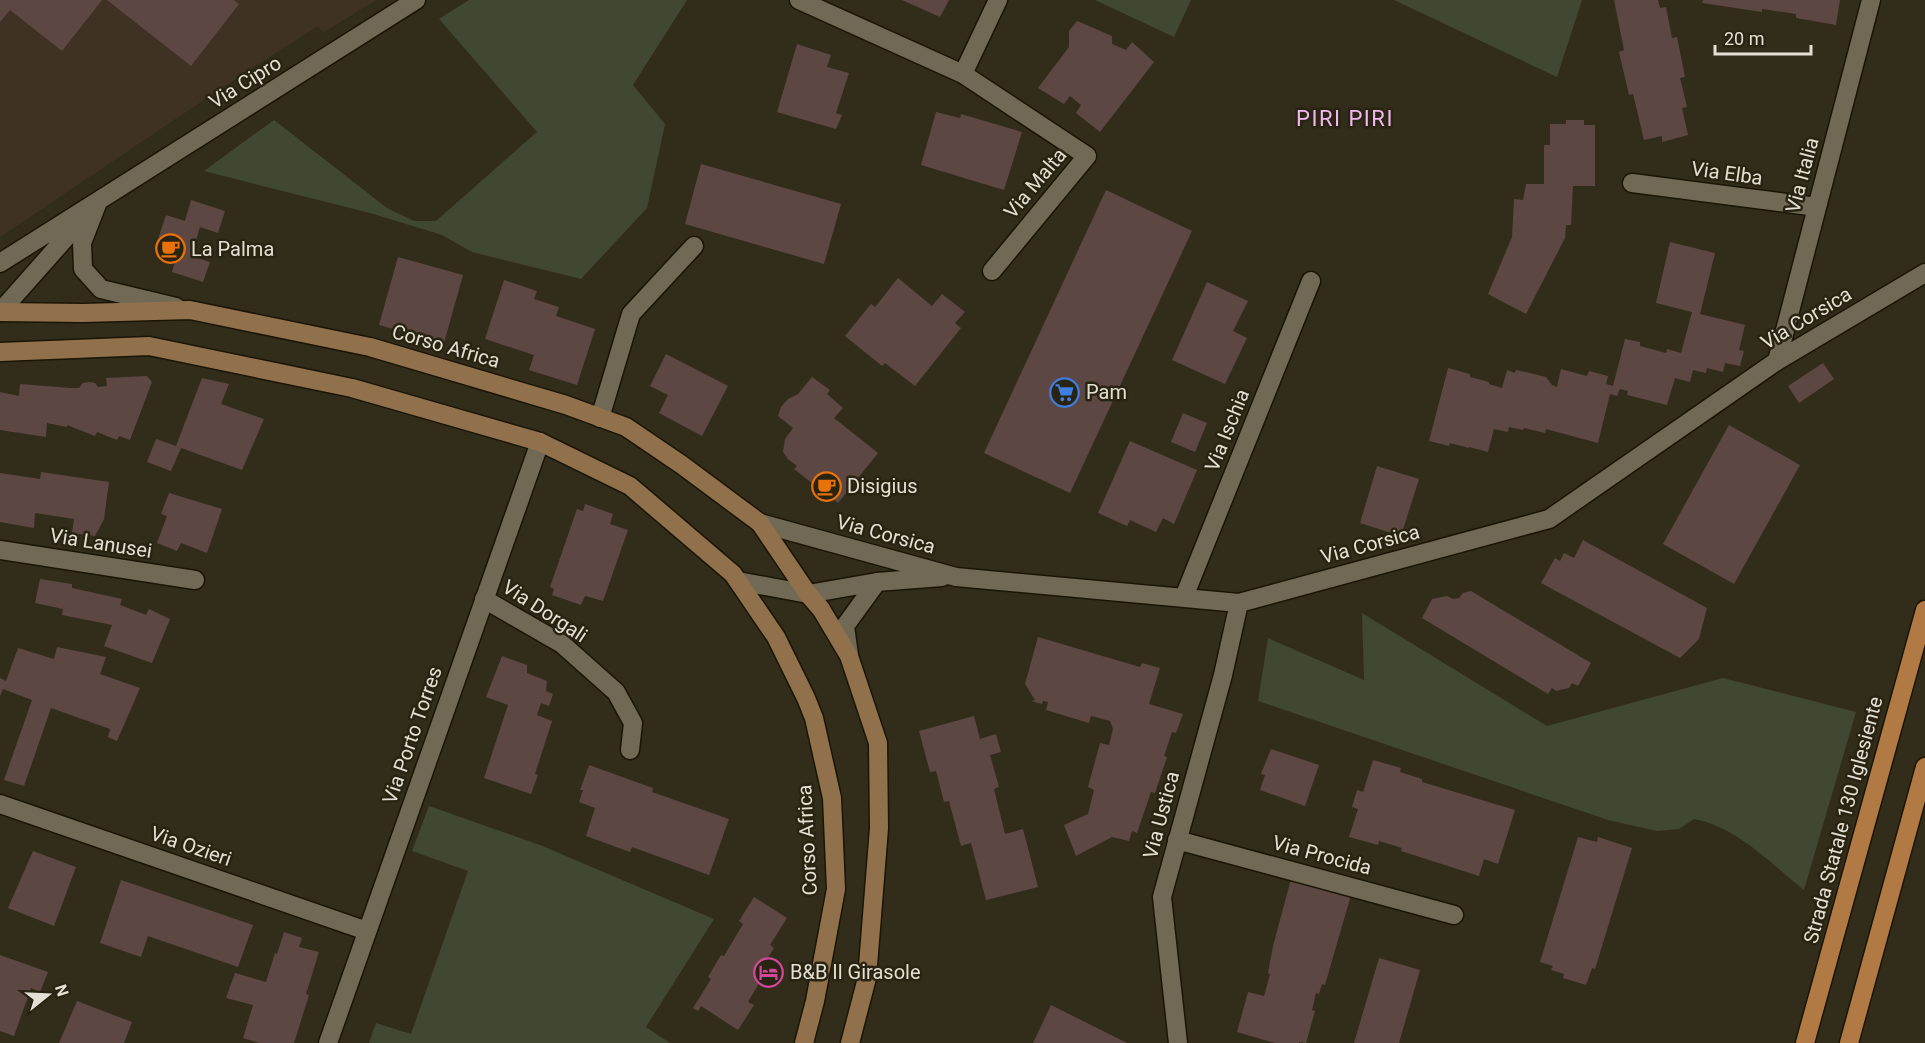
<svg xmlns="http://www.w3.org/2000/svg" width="1925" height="1043" font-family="Roboto,sans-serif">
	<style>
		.education { fill: #403125 }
		.green { fill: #404732 }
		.building { fill: #5c4742 }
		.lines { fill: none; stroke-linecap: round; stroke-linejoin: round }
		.street-casing { stroke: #1a1505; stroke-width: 21 }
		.secondary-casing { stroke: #1a1505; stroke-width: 21 }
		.primary-casing { stroke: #1a1505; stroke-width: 21 }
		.street { stroke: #6f6955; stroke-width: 18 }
		.secondary { stroke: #90714c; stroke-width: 18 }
		.primary { stroke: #b17a44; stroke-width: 18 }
		.labels { text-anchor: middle; stroke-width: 5; stroke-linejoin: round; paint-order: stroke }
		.street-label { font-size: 20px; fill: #e3dfd4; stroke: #292311 }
		.poi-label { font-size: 20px; fill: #e3dfd4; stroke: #292311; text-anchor: start }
		.quarter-label { font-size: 22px; letter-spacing: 1.5px; fill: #f2b7f0; stroke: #292311 }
	</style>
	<rect width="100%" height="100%" fill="#322d1b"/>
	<!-- education -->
	<path class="education" d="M0 0H376L323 33 318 26 247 71 0 237Z"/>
	<!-- green -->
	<path class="green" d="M469 0H687L633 85 665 124 647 208 581 279 472 252 442 235 370 213 204 171 274 120 387 208 414 221H436L537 132 439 19Z
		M1095 0H1191L1174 37Z
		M1394 0H1582L1557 77Z
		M1362 613 1547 726 1723 678 1856 712 1804 890C1770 863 1737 827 1694 819L1679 829 1657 831 1608 820 1258 701 1268 638 1364 680Z
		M429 806 540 845 714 919 646 1027 670 1043H369L376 1023 411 1034 468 871 412 851Z"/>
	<!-- building -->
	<path class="building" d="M0 0H102L62 51 10 10 0 22Z
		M107 0H234L239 4 191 66Z
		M902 0H949L940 17Z
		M1614 0H1658L1660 8 1666 7 1672 38 1677 37 1685 77 1680 78 1687 107 1682 108 1688 135 1662 142V136L1644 140 1633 94 1629 95 1619 52 1624 50Z
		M1703 0H1840L1836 25 1796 18V14L1762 9V12L1702 3Z
		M1077 21 1112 36V44L1126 50 1132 42 1154 62 1100 132 1076 113 1081 105 1070 96 1064 104 1038 88 1069 47V31Z
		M797 44 831 55 827 67 849 73 836 113 842 115 836 129 777 112Z
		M936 112 960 118 961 114 1022 132 1004 190 921 165Z
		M1566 120H1584V125H1595V186H1573L1571 225H1566L1565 238 1526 314 1488 294 1512 237 1514 199 1523 200 1526 184H1544V145H1550V124H1566Z
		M701 164 841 204 824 264 685 224Z
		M1106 190 1192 231 1070 493 984 453Z
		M191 200 225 211 218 233 200 227 191 256 210 262 203 282 172 272 178 252 156 245 166 215 185 221Z
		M1670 242 1715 253 1700 314 1745 325 1739 350 1744 351 1740 366 1725 363 1723 372 1707 368 1706 373 1693 370 1690 382 1675 378 1667 405 1627 395 1628 391 1620 389 1617 396 1610 394 1598 443 1546 429 1545 433 1524 428 1523 430 1509 427 1508 432 1494 429 1488 452 1469 447V448L1450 443 1449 446 1429 441 1448 368 1470 374V377L1489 382V384L1502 388 1507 370 1515 373 1516 370 1546 377 1552 385 1557 387 1561 369 1587 376 1589 371 1608 376 1606 384 1613 386 1625 339 1640 342V346L1666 353 1667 349 1681 353 1692 312 1656 303Z
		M398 257 463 275 444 343 379 325Z
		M898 278 932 306 942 294 965 312 955 323 961 328 915 386 885 363 882 366 845 336 871 304 875 307Z
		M504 280 537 291 534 299 559 307 556 316 595 329 577 385 529 370 534 355 485 339Z
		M1207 282 1248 301 1233 331 1247 338 1225 384 1172 360Z
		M666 354 728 386 702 436 659 413 668 395 650 386Z
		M1823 363 1834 379 1799 403 1788 386Z
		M147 376 152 382 130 440 119 436 117 440 97 432 95 436 67 425V427L47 423 46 437 0 430V392L19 396 20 384 71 388H79L83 383 89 382 95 383 98 387 107 386 106 378Z
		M812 377 830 390 827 394 843 408 834 418 878 453 838 503 794 469 797 466 788 459 783 452 785 439 793 428 778 416 781 407 788 399 798 394Z
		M202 378 229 384 221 404 264 419 242 470 181 448 171 471 147 462 156 439 176 446Z
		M1183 413 1207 423 1195 452 1171 442Z
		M1729 425 1800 465 1734 584 1663 544Z
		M1130 441 1197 470 1174 524 1163 518 1156 532 1130 520 1127 526 1098 513Z
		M1377 466 1419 479 1401 536 1360 523Z
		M41 472 109 482 104 519 95 536 72 533 74 519 35 513 34 528 0 522V473L40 479Z
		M169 493 222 509 207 553 181 543 177 551 157 543 167 516 161 514Z
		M585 504 613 514 610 524 628 530 603 601 585 596 581 605 552 595 554 589 550 587 577 509 583 511Z
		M1583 540 1707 608 1699 639 1680 658 1541 583 1555 558 1560 561 1564 553 1574 558Z
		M40 579 72 584V588L122 599 120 605 146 615 149 609 170 619 152 663 104 646 112 625 62 615 63 609 35 603Z
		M1471 591 1591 663 1578 686 1572 683 1569 688 1556 691 1552 688 1548 694 1422 618 1432 599 1447 596 1453 599 1459 598 1463 593Z
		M1038 637 1140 667 1142 663 1160 668 1149 704 1183 714 1176 733 1172 732 1164 756 1167 757 1155 793 1151 792 1137 833 1132 831 1129 841 1112 837 1076 856 1064 825 1088 814 1094 790 1088 787 1100 743 1109 745 1113 729 1110 721 1091 716 1089 723 1046 710 1048 702 1043 701 1042 704 1031 701 1035 700 1025 684Z
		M57 647 106 657 100 674 140 688 117 741 108 737 110 729 51 708 24 786 4 780 32 700 3 689 0 696V678L6 681 18 648 54 659Z
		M502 656 527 665V673L547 681 546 691 553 694 549 706 541 703 537 715 552 721 535 774 538 775 531 794 484 778 508 705 486 697Z
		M974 716 980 739 996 734 1001 752 990 755 999 787 994 789 1005 834 1023 829 1038 887 986 900 971 843 961 846 949 801 944 802 936 771 930 772 919 731Z
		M1271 749 1319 765 1305 806 1260 790 1265 775 1261 774Z
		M1373 760 1401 768 1400 772 1422 779V782L1515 810 1498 864 1484 859 1479 876 1401 851 1402 848 1379 841 1378 845 1349 837 1358 809 1352 807 1357 790 1363 792Z
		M589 765 653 788 652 792 729 819 709 875 632 847 630 852 586 836 595 808 579 802 583 790H580Z
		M1578 837 1597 842 1598 837 1632 848 1595 969 1592 968 1586 985 1563 978 1564 974 1551 970 1553 966 1540 962Z
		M33 851 76 867 54 926 8 908Z
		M1291 879 1351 895 1325 985 1322 984 1319 994 1316 993 1312 1010 1315 1011 1306 1043 1299 1042V1043H1275L1237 1032 1248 992 1264 996 1270 974 1268 973 1273 946Z
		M121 880 253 925 238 967 148 936 141 957 100 943Z
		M754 897 787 918 770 945 774 948 756 976 761 980 748 1002 754 1005 738 1030 701 1006 698 1011 693 1008 711 979 708 977 721 955 724 956 743 924 739 921Z
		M284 932 302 938 299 947 319 952 306 994 309 995 294 1043H259L243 1038 253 1005 226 998 235 973 266 982 275 953 277 954Z
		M0 955 48 972 40 992 31 988 14 1036 0 1031Z
		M1379 958 1420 970 1399 1043H1354Z
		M77 1001 132 1022 124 1043H59Z
		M1051 1005 1127 1043H1033Z"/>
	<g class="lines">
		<defs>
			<path id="street" d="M799 0 963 74 1087 156 992 271
				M963 74 998 0
				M1632 183 1817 207
				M98 202 82 243 83 269 101 289 176 307
				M0 263 416 0
				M0 312 85 216
				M1777 361 1871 0
				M600 418 631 314 694 246
				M760 523 956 577 1239 603 1549 519 1777 361 1925 273
				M0 550 195 580
				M738 581 808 594 877 582
				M1184 597 1311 281
				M484 599 562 644 616 692 633 723 630 750
				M849 655 845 626 877 582 942 577
				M0 804 367 931
				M1177 840 1454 915
				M328 1043 540 442
				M1178 1043 1162 897 1223 675 1239 603"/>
			<path id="secondary" d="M0 312 83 313 190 310 370 347 566 405 626 427 682 465 760 523 808 594 821 609 849 656 878 743 879 828 867 978 850 1043
				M0 352 149 346 352 388 540 442 630 486 733 574 776 637 806 698 814 718 832 798 836 889 815 1001 804 1043"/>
			<path id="primary" d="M1805 1043 1925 610
				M1849 1043 1925 767"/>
		</defs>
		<!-- street casing -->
		<use href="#street" class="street-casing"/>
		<!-- secondary casing -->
		<use href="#secondary" class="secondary-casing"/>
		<!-- primary casing -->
		<use href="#primary" class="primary-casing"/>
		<!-- street -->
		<use href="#street" class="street"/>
		<!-- secondary -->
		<use href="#secondary" class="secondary"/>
		<!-- primary -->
		<use href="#primary" class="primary"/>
	</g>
	<!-- icons -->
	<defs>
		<symbol id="cafe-ring" viewBox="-11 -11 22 22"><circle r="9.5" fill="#292311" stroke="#e8710a" stroke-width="1.5"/><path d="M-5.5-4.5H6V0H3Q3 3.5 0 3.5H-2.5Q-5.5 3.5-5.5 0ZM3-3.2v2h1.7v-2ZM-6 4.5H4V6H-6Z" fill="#e8710a"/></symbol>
		<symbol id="supermarket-ring" viewBox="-11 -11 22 22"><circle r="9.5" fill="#292311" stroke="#3f7fe0" stroke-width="1.5"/><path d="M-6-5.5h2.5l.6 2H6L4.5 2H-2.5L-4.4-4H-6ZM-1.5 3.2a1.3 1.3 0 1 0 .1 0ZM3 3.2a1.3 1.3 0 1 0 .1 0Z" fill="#3f7fe0"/></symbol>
		<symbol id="hotel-ring" viewBox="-11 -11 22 22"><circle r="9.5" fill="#292311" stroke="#d1479c" stroke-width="1.5"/><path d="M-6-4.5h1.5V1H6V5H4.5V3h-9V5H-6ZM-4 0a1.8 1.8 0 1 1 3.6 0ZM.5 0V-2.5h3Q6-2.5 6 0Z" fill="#d1479c"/></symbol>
	</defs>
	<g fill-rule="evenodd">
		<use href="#cafe-ring" x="154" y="232" width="33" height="33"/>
		<use href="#supermarket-ring" x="1048" y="376" width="33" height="33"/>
		<use href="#cafe-ring" x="810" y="470" width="33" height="33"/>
		<use href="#hotel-ring" x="752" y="956" width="33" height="33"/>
	</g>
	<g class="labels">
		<!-- street labels -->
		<g class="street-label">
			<text transform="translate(245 82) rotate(-32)" y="7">Via Cipro</text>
			<text transform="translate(1727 173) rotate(8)" y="7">Via Elba</text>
			<text transform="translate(1802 175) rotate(-75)" y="7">Via Italia</text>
			<text transform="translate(1035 183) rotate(-50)" y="7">Via Malta</text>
			<text transform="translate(1806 318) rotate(-31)" y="7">Via Corsica</text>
			<text transform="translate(446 346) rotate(16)" y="7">Corso Africa</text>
			<text transform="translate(1227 430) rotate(-68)" y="7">Via Ischia</text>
			<text transform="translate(886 534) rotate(15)" y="7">Via Corsica</text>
			<text transform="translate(101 543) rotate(9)" y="7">Via Lanusei</text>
			<text transform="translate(1370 544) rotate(-15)" y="7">Via Corsica</text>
			<text transform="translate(545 611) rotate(33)" y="7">Via Dorgali</text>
			<text transform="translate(412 735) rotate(-71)" y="7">Via Porto Torres</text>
			<text transform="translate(1161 815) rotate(-75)" y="7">Via Ustica</text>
			<text transform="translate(1843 820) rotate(-75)" y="7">Strada Statale 130 Iglesiente</text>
			<text transform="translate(807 840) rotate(-93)" y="7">Corso Africa</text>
			<text transform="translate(191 846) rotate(19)" y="7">Via Ozieri</text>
			<text transform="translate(1322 855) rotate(15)" y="7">Via Procida</text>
		</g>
		<!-- poi labels -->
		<g class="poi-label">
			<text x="191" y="256">La Palma</text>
			<text x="1086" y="399">Pam</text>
			<text x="847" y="493">Disigius</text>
			<text x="790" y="979">B&amp;B Il Girasole</text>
		</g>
		<!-- quarter labels -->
		<g class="quarter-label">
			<text x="1345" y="126">PIRI PIRI</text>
		</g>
	</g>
	<!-- north arrow -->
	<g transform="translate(48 995) rotate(72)" stroke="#292311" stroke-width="4.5" paint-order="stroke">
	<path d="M0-4.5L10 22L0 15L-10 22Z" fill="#e3dfd4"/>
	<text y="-9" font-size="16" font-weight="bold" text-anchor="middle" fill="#e3dfd4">N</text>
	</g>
	<!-- scale -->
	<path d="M1715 45v9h96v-9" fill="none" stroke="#e3dfd4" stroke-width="3"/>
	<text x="1724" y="45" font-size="18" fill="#e3dfd4" stroke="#292311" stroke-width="4.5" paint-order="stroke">20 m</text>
</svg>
